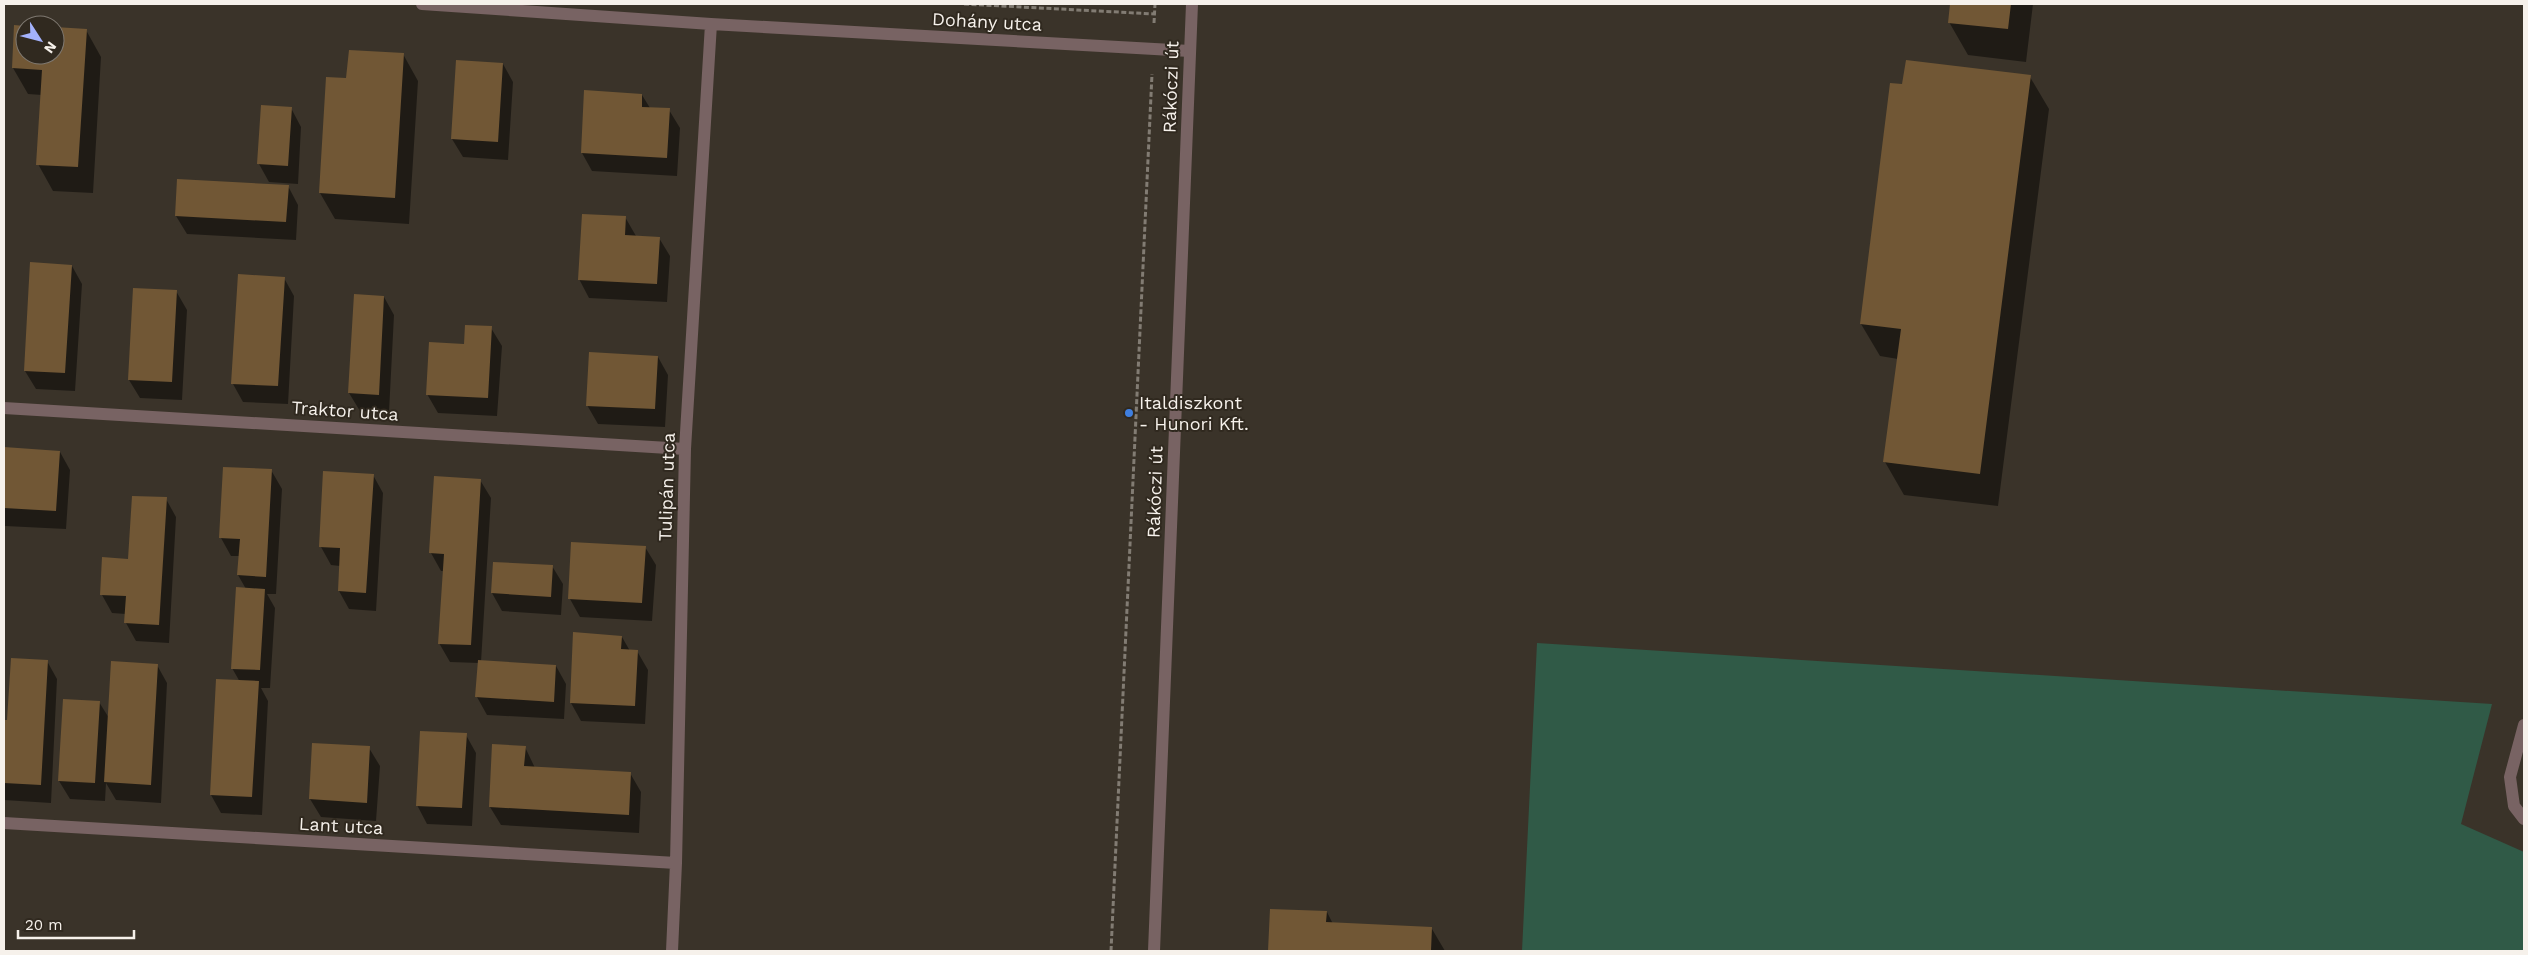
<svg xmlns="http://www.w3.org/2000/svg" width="2528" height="955" font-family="'Work Sans',sans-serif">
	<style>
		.green { fill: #305a47 }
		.shadow { fill: #0007 }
		.building { fill: #715735 }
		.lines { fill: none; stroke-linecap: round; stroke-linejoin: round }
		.path { stroke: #827c73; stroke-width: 3; stroke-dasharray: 5 2.5; stroke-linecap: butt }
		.minor { stroke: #786363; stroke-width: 12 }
		.tertiary { stroke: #786363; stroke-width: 12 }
		.shop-dot { fill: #3f7fe0; stroke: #30291f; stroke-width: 2 }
		.labels { text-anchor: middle; stroke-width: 4; stroke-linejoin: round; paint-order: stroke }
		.street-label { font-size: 18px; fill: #f6f1eb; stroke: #30291f }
		.poi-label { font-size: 18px; fill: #f6f1eb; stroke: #30291f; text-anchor: start }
	</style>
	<rect width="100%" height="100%" fill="#3a3329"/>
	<!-- green -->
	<path class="green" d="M1537 643 2492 704 2461 824 2524 852V951H1522Z"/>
	<!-- shadow -->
	<path class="shadow" d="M1951 4H2033L2026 62 1968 55 1949 22Z
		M25 27V55H55V29L86 30 101 57 93 193 53 191 38 164 42 95 28 94 13 68Z
		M403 54 418 81 409 224 335 219 320 193 327 78 348 79Z
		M503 64 513 82 508 160 463 157 452 139Z
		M2030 77 2049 109 1998 506 1904 495 1885 462 1898 359 1880 356 1861 324 1904 86Z
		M586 91 642 95 650 108 669 110 680 128 677 176 592 171 582 153Z
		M291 108 301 127 298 184 269 182 259 164Z
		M288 186 298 205 296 240 187 234 176 216Z
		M625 217 636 236 659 238 670 256 667 302 589 298 579 279Z
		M72 266 82 284 75 391 36 389 25 371Z
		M284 278 294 296 288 404 243 402 233 384Z
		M176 291 187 310 182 400 140 398 129 380Z
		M384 297 394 315 389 412 360 411 349 393Z
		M491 328 502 346 497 416 438 413 427 394 465 345Z
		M658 357 668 375 665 427 598 424 587 405Z
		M4 448 60 452 70 470 66 529 5 526Z
		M271 470 282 489 276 594H267L275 608 270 688H261L268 701 262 815 221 813 211 795 240 682 232 668 246 589 238 575 240 556H231L221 538Z
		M373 475 383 493 376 611 349 609 339 591 340 566 331 565 321 547Z
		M480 480 491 498 481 662 556 666 566 684 564 719 487 715 477 697 479 663 450 662 439 643 444 571H441L431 553Z
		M166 499 176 517 169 643 136 641 126 623V614L112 613 102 595 129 560Z
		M645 547 656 565 652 621 580 617 570 599Z
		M494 563 552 566 563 584 561 615 502 611 492 593Z
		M622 637 630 651H637L648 670 645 724 581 721 571 703Z
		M47 661 57 679 51 803 4 800V721H9Z
		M157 665 167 683 161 803 116 800 106 783 105 801 70 799 59 781 99 702 109 718Z
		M466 735 476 753 472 826 427 824 417 805Z
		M525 747 535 768 630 773 641 792 639 833 501 825 490 807Z
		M369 748 380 766 376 821 321 817 310 799Z
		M1271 910 1327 912 1333 924 1432 929 1445 951H1269Z"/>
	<!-- building -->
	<path class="building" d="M1950 4H2011L2008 29 1948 23Z
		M14 25 25 26V55H55V27L87 29 78 167 36 165 42 70 12 68Z
		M349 50 404 53 395 198 319 193 326 77 346 78Z
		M456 60 503 63 498 142 451 139Z
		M1906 60 2031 75 1980 474 1883 462 1901 329 1860 324 1890 83 1902 84Z
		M584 90 642 94V107L670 108 667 158 581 153Z
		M261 105 292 107 288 166 257 164Z
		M177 179 289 185 286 222 175 216Z
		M582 214 626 216 625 235 660 237 657 284 578 280Z
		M30 262 72 265 65 373 24 371Z
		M238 274 285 277 278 386 231 384Z
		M133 288 177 290 172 382 128 380Z
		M354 294 384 296 379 395 348 393Z
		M465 325 492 326 488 398 426 395 429 342 464 344Z
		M589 352 658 356 655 409 586 406Z
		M4 447 60 451 56 511 4 508Z
		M223 467 272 469 266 577 237 575 240 539 219 538Z
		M323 471 374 474 366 593 338 591 340 548 319 547Z
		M434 476 481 479 471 645 438 644 444 554 429 553Z
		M132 496 167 497 159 625 124 623 126 596 100 595 102 557 128 559Z
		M571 542 646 546 642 603 568 599Z
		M493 562 553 565 551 597 491 593Z
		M236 587 265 589 260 670 231 669Z
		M573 632 622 636 621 649 638 650 635 706 570 703Z
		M11 658 48 660 41 785 4 783V720H7Z
		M478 660 556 665 554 702 475 697Z
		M111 661 158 664 151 785 104 782Z
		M216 679 259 681 252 797 210 795Z
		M63 699 100 701 95 783 58 781Z
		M420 731 467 733 462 808 416 806Z
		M312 743 370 746 367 803 309 799Z
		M492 744 526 746 524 766 631 772 629 815 489 807Z
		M1270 909 1327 911 1326 922 1432 927 1431 951H1268Z"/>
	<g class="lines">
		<!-- path -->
		<path class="path" d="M964 4 1155 14
			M1154 23 1155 4
			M1111 951 1152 74"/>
		<!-- minor -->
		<path class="minor" d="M422 4 711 24 1190 51
			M4 408 685 449
			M2524 725 2510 777 2514 806 2524 819
			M4 823 676 863
			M672 951 676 863 685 449 711 24"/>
		<!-- tertiary -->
		<path class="tertiary" d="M1154 951 1192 4"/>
	</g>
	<!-- markers -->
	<circle class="shop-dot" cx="1129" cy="413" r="5"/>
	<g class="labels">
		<!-- street labels -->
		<g class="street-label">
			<text transform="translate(987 22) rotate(3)" y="6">Dohány utca</text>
			<text transform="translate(1171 87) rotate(-88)" y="6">Rákóczi út</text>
			<text transform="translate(345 411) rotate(4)" y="6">Traktor utca</text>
			<text transform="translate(667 487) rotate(-88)" y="6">Tulipán utca</text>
			<text transform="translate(1155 492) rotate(-88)" y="6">Rákóczi út</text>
			<text transform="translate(341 826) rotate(3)" y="6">Lant utca</text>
		</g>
		<!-- poi labels -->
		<g class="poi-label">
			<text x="1139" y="409">Italdiszkont<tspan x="1139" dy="21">- Hunori Kft.</tspan></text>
		</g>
	</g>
	<!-- border -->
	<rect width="2528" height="955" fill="none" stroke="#f6f1eb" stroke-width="10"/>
	<!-- north arrow -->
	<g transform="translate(40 40) rotate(126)"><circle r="24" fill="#30291f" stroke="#7f7971"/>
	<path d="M0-4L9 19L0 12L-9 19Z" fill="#a4b2fc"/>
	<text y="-8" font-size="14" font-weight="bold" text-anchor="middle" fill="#f6f1eb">N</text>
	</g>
	<!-- scale -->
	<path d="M18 930v8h116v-8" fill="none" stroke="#f6f1eb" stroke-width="2.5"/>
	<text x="25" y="930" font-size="15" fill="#f6f1eb" stroke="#30291f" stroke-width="4" paint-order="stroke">20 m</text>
</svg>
